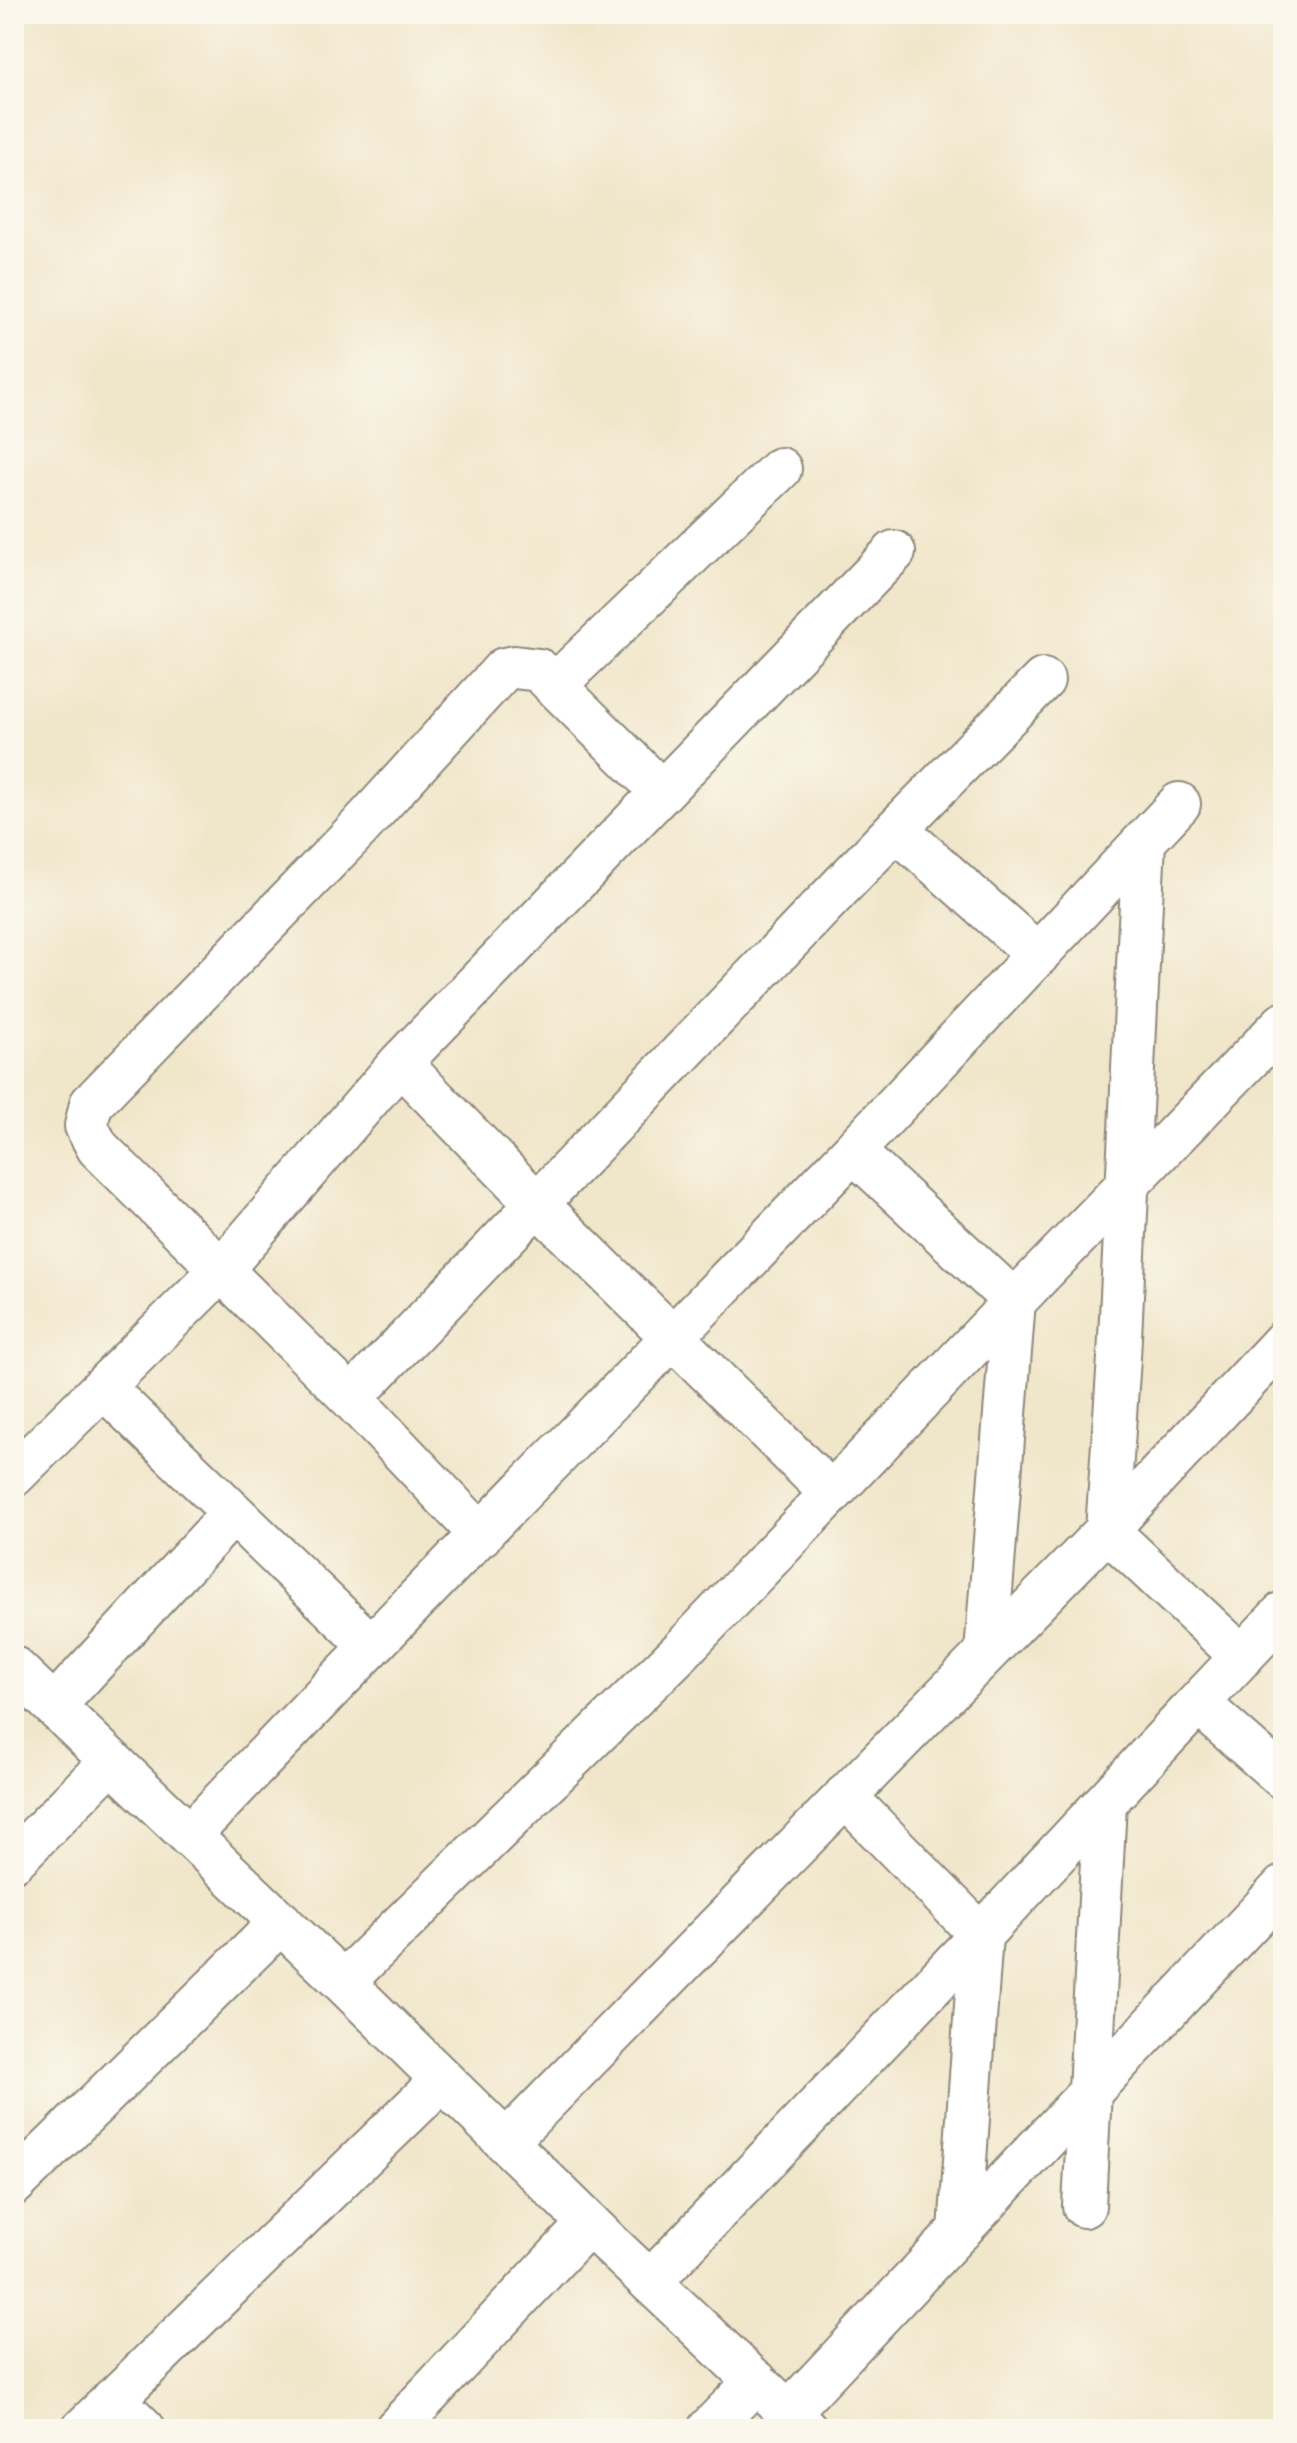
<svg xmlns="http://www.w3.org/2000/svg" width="1297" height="2443" font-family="'Playpen Sans',sans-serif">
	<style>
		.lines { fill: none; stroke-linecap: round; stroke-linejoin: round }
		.minor-casing { stroke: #8e887a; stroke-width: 46 }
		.minor { stroke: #fff; stroke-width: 42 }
	</style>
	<rect width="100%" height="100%" fill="#fbf7ec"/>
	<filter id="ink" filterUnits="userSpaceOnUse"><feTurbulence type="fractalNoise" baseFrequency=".0125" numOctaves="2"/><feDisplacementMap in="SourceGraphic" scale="16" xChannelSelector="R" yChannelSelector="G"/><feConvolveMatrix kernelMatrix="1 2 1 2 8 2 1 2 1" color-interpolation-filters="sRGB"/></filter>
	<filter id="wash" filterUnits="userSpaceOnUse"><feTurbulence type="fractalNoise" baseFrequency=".006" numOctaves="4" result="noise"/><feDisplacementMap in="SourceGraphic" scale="32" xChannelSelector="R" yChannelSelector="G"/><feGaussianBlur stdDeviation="1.8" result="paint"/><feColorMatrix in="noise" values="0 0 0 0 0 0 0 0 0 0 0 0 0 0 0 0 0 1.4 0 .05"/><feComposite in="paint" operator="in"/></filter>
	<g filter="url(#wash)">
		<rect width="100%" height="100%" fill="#f0e6ca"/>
	</g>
	<g filter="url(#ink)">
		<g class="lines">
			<defs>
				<path id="minor" d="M554 686 780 469
					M1038 955 896 829 1043 680
					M400 1063 537 1204 831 1493
					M103 1387 371 1646
					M351 1398 896 829
					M14 1475 222 1269 400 1063 894 552
					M1107 1530 1119 1358 1144 841
					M1107 1530 1242 1657
					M481 1535 351 1398 98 1148 86 1126 91 1104 358 829 504 669 514 667 539 670 662 792
					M1283 1613 1198 1703 1283 1778
					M986 1653 1014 1301 853 1151 1179 804
					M14 1668 343 1982 610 2244 806 2429
					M54 1706 233 1513
					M845 1796 981 1935 960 2231
					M189 1836C408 1605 633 1380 853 1151
					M14 1860 111 1761
					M343 1982 681 1651 1032 1283 1283 1024
					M506 2142 1107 1530 1283 1342
					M14 2184 281 1922
					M1084 2206 1105 1803
					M650 2282 981 1935 1198 1703
					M113 2399 144 2429
					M789 2412 1283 1887
					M83 2429 442 2080
					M396 2429 589 2223
					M709 2429 756 2381"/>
			</defs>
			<!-- minor casing -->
			<use href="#minor" class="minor-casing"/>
			<!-- minor -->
			<use href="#minor" class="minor"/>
		</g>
	</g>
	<!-- margin -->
	<rect width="1297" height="2443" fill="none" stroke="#fbf7ec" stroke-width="48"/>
</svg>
